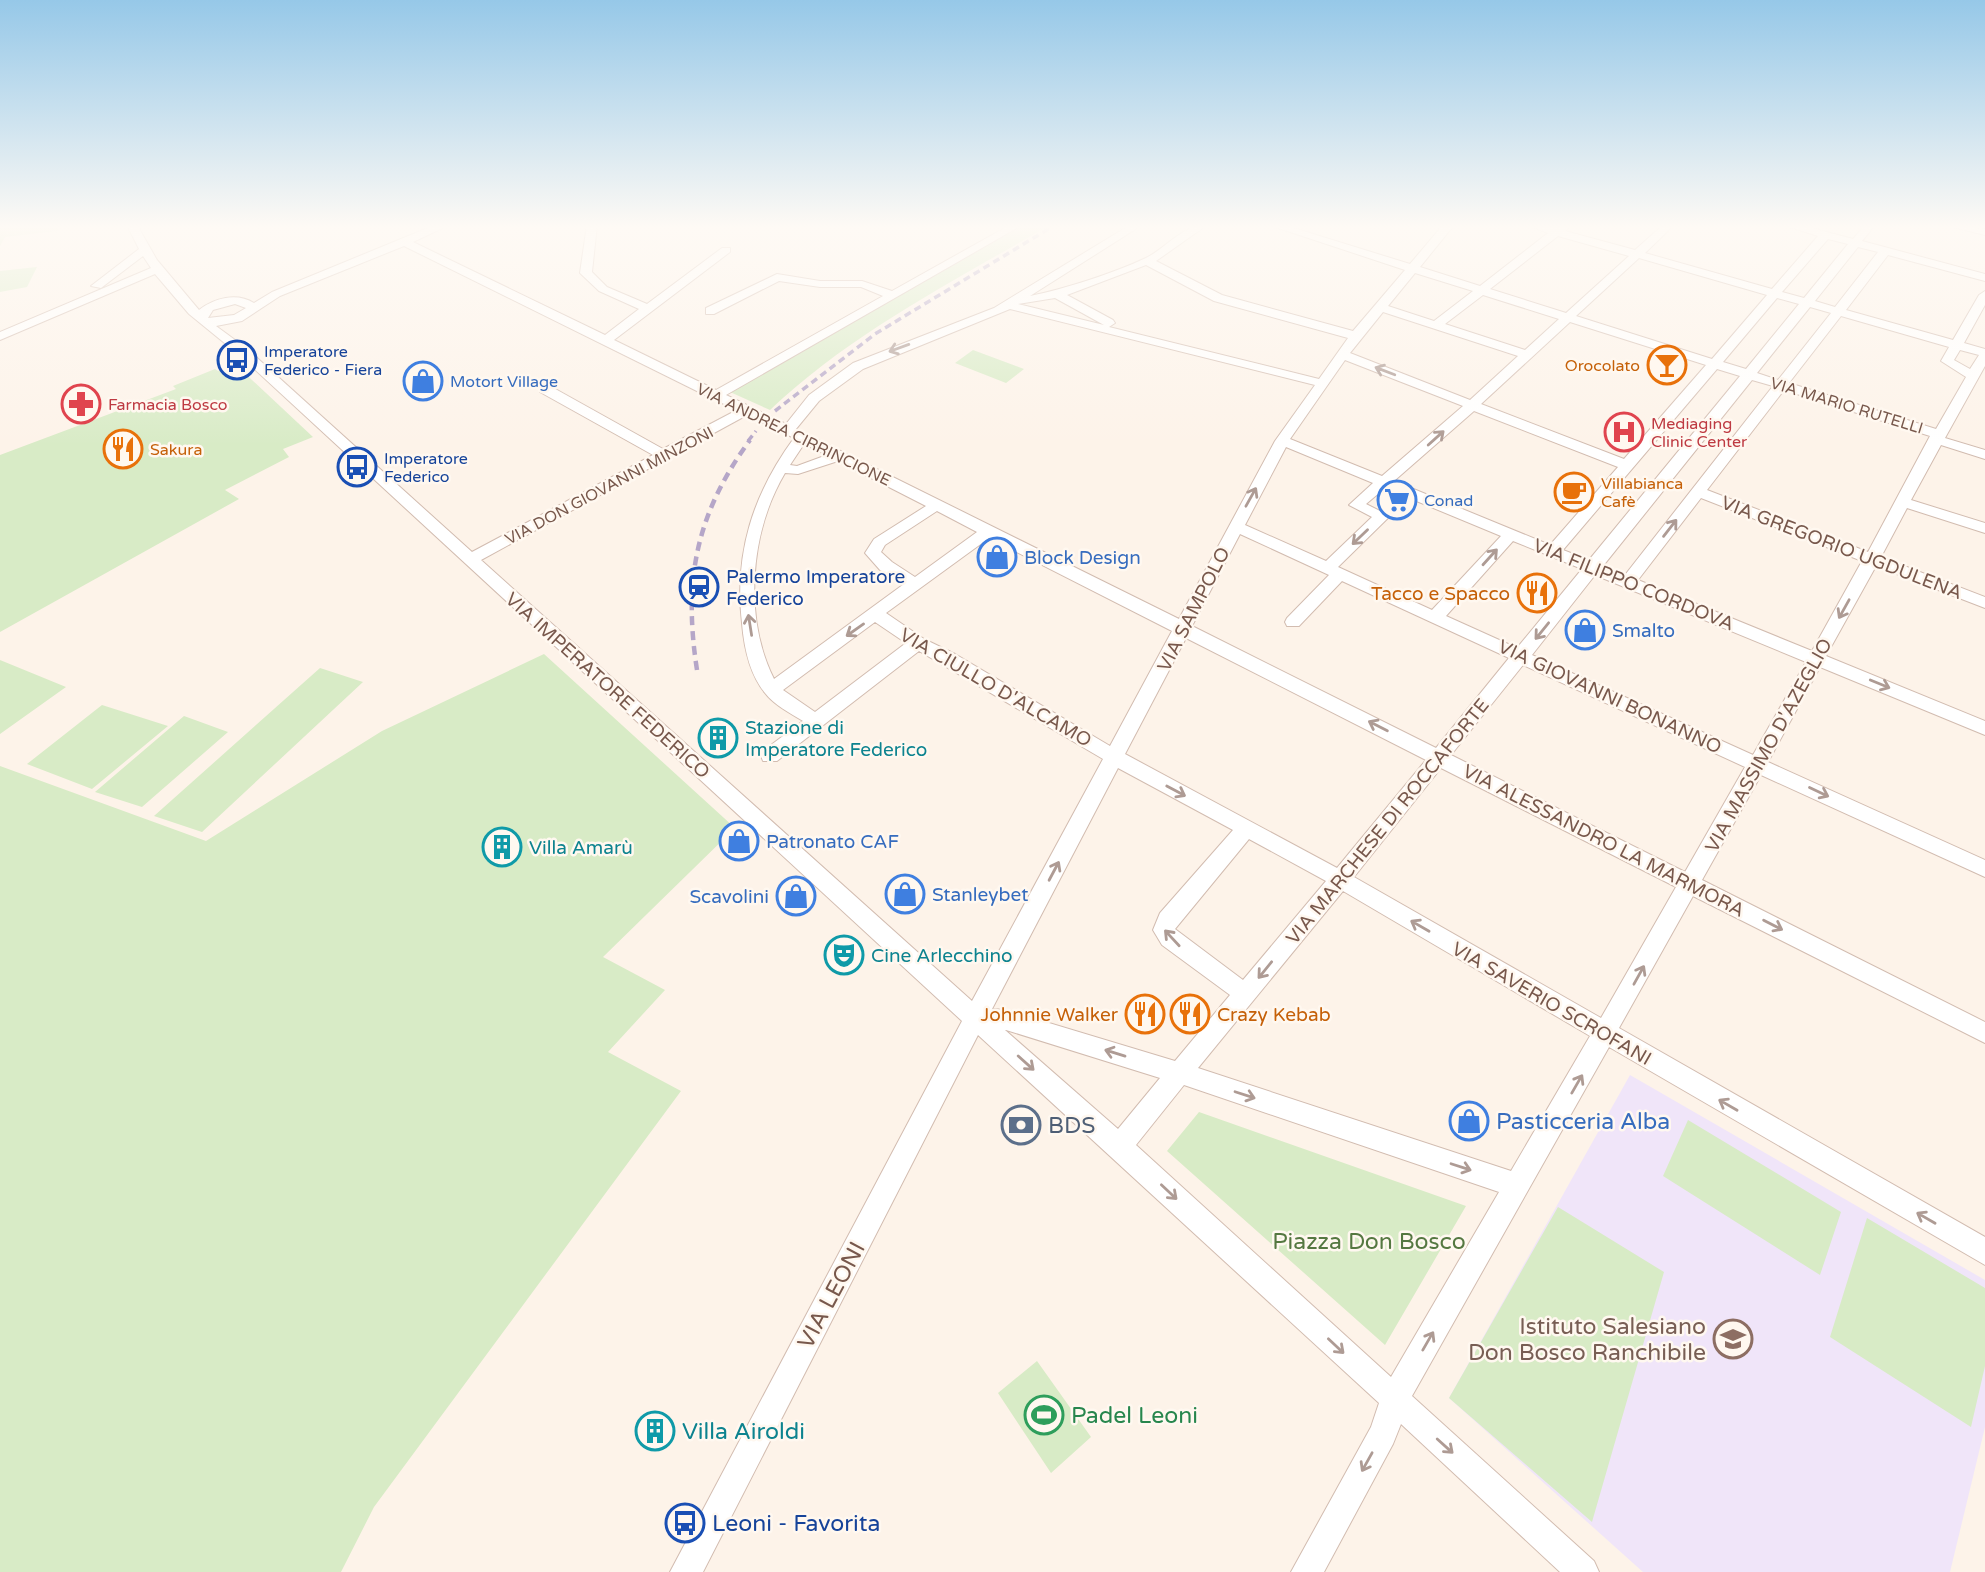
<svg xmlns="http://www.w3.org/2000/svg" width="1985" height="1572" font-family="'Varela Round',sans-serif">
	<style>
		.education { fill: #f0e5f9 }
		.green { fill: #d8ebc6 }
		.lines { fill: none; stroke-linecap: round; stroke-linejoin: round }
		.minor-casing { stroke: #d2bcb0; stroke-width: 2 }
		.minor { fill: #fff; fill-rule: evenodd }
		.rail-far1 { stroke: #b5a6c8; stroke-width: 3.5; stroke-dasharray: 7 4.5; stroke-linecap: butt }
		.rail { stroke: #b5a6c8; stroke-width: 4.5; stroke-dasharray: 9 6; stroke-linecap: butt }
		.oneway { stroke: #ae9b94 }
		.labels { text-anchor: middle; stroke-width: 5; stroke-linejoin: round; paint-order: stroke }
		.far-transit-label { font-size: 16px; fill: #164399; stroke: #fff8f0; text-anchor: start }
		.far-food-label { font-size: 16px; fill: #c56008; stroke: #fff8f0; text-anchor: start }
		.far-shop-label { font-size: 16px; fill: #366cbe; stroke: #fff8f0; text-anchor: start }
		.far-health-label { font-size: 16px; fill: #be3a42; stroke: #fff8f0; text-anchor: start }
		.far-street-label { font-size: 16px; fill: #78584c; stroke: #fff8f0 }
		.street-label { font-size: 19px; fill: #78584c; stroke: #fff8f0 }
		.shop-label { font-size: 19px; fill: #366cbe; stroke: #fff8f0; text-anchor: start }
		.transit-label { font-size: 19px; fill: #164399; stroke: #fff8f0; text-anchor: start }
		.food-label { font-size: 19px; fill: #c56008; stroke: #fff8f0; text-anchor: end }
		.culture-label { font-size: 19px; fill: #0d838f; stroke: #fff8f0; text-anchor: start }
		.near-shop-label { font-size: 23px; fill: #366cbe; stroke: #fff8f0; text-anchor: start }
		.near-service-label { font-size: 23px; fill: #4e5e75; stroke: #fff8f0; text-anchor: start }
		.near-park-label { font-size: 23px; fill: #557841; stroke: #fff8f0 }
		.near-street-label { font-size: 23px; fill: #78584c; stroke: #fff8f0 }
		.near-education-label { font-size: 23px; fill: #785e54; stroke: #fff8f0; text-anchor: end }
		.near-leisure-label { font-size: 23px; fill: #27864d; stroke: #fff8f0; text-anchor: start }
		.near-culture-label { font-size: 23px; fill: #0d838f; stroke: #fff8f0; text-anchor: start }
		.near-transit-label { font-size: 23px; fill: #164399; stroke: #fff8f0; text-anchor: start }
	</style>
	<rect width="100%" height="100%" fill="#fdf3e9"/>
	<!-- education -->
	<path class="education" d="M1630 1075 1985 1280V1427L1950 1572H1643L1449 1398Z"/>
	<!-- green -->
	<path class="green" d="M0 225H60L57 231 5 237 0 246Z
		M1024 225H1050C954 281 851 333 770 410L730 392Z
		M37 267 27 287 0 292V271Z
		M973 350 1024 369 1006 383 955 363Z
		M236 365 313 437 283 449 289 457 225 490 239 499 0 632V455L176 389 173 386 215 369 218 371Z
		M544 654 735 828 603 957 665 990 608 1052 681 1091 374 1507 341 1572H0V766L206 841 382 731Z
		M0 660 66 687 0 734Z
		M320 668 363 682 202 832 154 816Z
		M102 705 168 726 92 789 27 764Z
		M184 716 228 732 142 807 95 792Z
		M1199 1112 1466 1206 1385 1345 1167 1151Z
		M1688 1120 1841 1212 1820 1275 1663 1176Z
		M1558 1207 1664 1272 1592 1522 1449 1398Z
		M1867 1218 1985 1288V1366L1971 1427 1830 1337Z
		M1037 1361 1091 1437 1051 1473 998 1393Z"/>
	<g class="lines">
		<defs>
			<path id="minor" d="M127 225H137L157 260 199 310C214 298 237 292 254 303L272 292 435 225H449L413 242 605 335 639 309 599 291 580 273 587 225H597L592 272 607 287 647 304 722 248H730V252L614 340 716 390 883 296 861 287H820L779 281 714 314H706V308L777 274 820 281H862L892 291 1010 225H1022L726 395 786 424 809 395 853 363 994 308 1130 225H1142L1030 296C1065 289 1114 273 1146 258 1166 248 1184 224 1207 225L1156 261 1222 295 1353 331 1405 270 1269 225H1284L1410 264 1443 225H1454L1420 267 1480 286 1548 233 1528 225 1555 228 1559 225H1570L1565 231 1635 250 1663 225H1674L1645 253 1772 289 1818 236 1784 225H1800L1853 239 1865 225H1875L1862 241 1985 274V281L1888 255 1846 310 1953 340 1979 295 1985 291V305L1964 343 1985 349V366L1945 438 1985 450V459L1941 445 1911 500 1985 523V533L1907 508 1881 557 1985 597V608L1876 566 1826 656 1985 721V735L1820 667 1768 762 1985 860V877L1761 775 1702 880 1985 1022V1043L1693 896 1619 1028 1985 1237V1265L1609 1047 1412 1396 1594 1561 1599 1572H1560L1401 1424 1393 1444 1324 1572H1291L1371 1427 1379 1403 978 1035 703 1572H670L962 1021 238 354 189 314 155 274 0 340V332L151 268 143 256 101 288 91 286 139 249ZM1558 236 1629 256 1566 313 1490 289ZM1828 239 1848 244 1804 298 1782 292ZM404 246 711 398 737 410 663 449 550 386H540V392L653 455 472 552 246 348 216 326 242 321 280 296ZM1858 247 1878 252 1835 307 1815 301ZM1639 258 1767 295 1712 359 1576 316ZM1146 265 1214 301 1348 338 1319 379 1109 327 1115 323 1113 320 1067 295ZM1415 273 1473 291 1434 321 1388 306ZM1483 295 1559 319 1525 350 1445 324ZM1055 298 1104 325 1018 304ZM1777 298 1799 304 1746 369 1723 362ZM235 304 246 308 234 315 208 318 213 310ZM1810 307 1831 313 1778 380 1757 373ZM1010 309 1315 385 1275 441 1179 619 796 429 819 401 863 369ZM1383 312 1518 356 1470 400 1350 353ZM1841 316 1949 347 1941 361 1966 377 1936 429 1789 383ZM1570 322 1706 365 1624 459 1481 404ZM1960 350 1979 355 1970 369 1954 360ZM1345 360 1463 406 1382 476 1290 439ZM1717 369 1740 376 1589 560 1563 550ZM1752 380 1773 386 1625 575 1603 566ZM1784 390 1930 436 1868 552 1707 490ZM1474 411 1618 467 1550 545 1394 481ZM747 415 794 438C753 494 734 553 742 623 744 647 749 673 765 693 774 705 790 713 803 721L763 751 761 756 763 761H777L919 651 1103 759 972 1001 481 560ZM804 444 827 455 797 466 790 465ZM1286 447 1373 483 1349 505 1372 517 1326 561 1245 525ZM838 461 926 506 874 539 865 553 880 570 904 584 774 679C743 617 750 532 785 473L798 474ZM1385 488 1501 536 1432 610 1338 567 1390 516 1366 504ZM1701 498 1862 561 1812 651 1638 580ZM937 511 977 532 915 577 892 562 881 552 885 545ZM1240 534 1329 575 1287 618 1285 622 1287 626H1299L1342 581 1509 658 1436 748 1192 626ZM989 538 1172 631 1110 746 955 654 924 639 886 613ZM1513 541 1582 569 1517 648 1446 616ZM1595 575 1806 662 1753 755 1532 655ZM875 622 906 643 815 712 783 690ZM1186 638 1426 760 1337 868 1125 754ZM1523 665 1745 767 1685 872 1451 755ZM1118 768 1233 830 1160 913 1153 930 1162 945 1230 995 1175 1061 1006 1010 992 1009ZM1441 768 1676 887 1601 1018 1354 877ZM1249 839 1326 881 1243 980 1175 929ZM1343 891 1590 1036 1511 1171 1198 1068ZM1005 1030H1006L1160 1078 1118 1129ZM1184 1085 1499 1192 1391 1377 1136 1145Z
				M1952 225 1985 229V235L1953 227Z"/>
		</defs>
		<!-- minor casing -->
		<use href="#minor" class="minor-casing"/>
		<!-- minor -->
		<use href="#minor" class="minor"/>
		<!-- rail-far1 -->
		<path class="rail-far1" d="M775 411 875 334 1055 225
			M748 441 756 431"/>
		<!-- rail -->
		<path class="rail" d="M697 670C683 580 696 514 750 440"/>
	</g>
	<!-- one-way arrows -->
	<defs><path id="oneway-shaft" d="M-6 0H5M1.5-3L5.5 0L1.5 3" fill="none" stroke-width="1.6" stroke-linecap="round" stroke-linejoin="round" transform="scale(1.75)"/></defs>
	<g class="oneway">
		<use href="#oneway-shaft" transform="translate(899 348) rotate(160)"/>
		<use href="#oneway-shaft" transform="translate(1385 371) rotate(-159)"/>
		<use href="#oneway-shaft" transform="translate(1436 438) rotate(-42)"/>
		<use href="#oneway-shaft" transform="translate(1251 497) rotate(-61)"/>
		<use href="#oneway-shaft" transform="translate(1670 528) rotate(-52)"/>
		<use href="#oneway-shaft" transform="translate(1360 537) rotate(136)"/>
		<use href="#oneway-shaft" transform="translate(1490 557) rotate(-48)"/>
		<use href="#oneway-shaft" transform="translate(1844 609) rotate(119)"/>
		<use href="#oneway-shaft" transform="translate(750 625) rotate(-99)"/>
		<use href="#oneway-shaft" transform="translate(855 630) rotate(145)"/>
		<use href="#oneway-shaft" transform="translate(1542 631) rotate(129)"/>
		<use href="#oneway-shaft" transform="translate(1880 684) rotate(22)"/>
		<use href="#oneway-shaft" transform="translate(1378 726) rotate(-153)"/>
		<use href="#oneway-shaft" transform="translate(1176 791) rotate(28)"/>
		<use href="#oneway-shaft" transform="translate(1819 792) rotate(25)"/>
		<use href="#oneway-shaft" transform="translate(1054 871) rotate(-62)"/>
		<use href="#oneway-shaft" transform="translate(1773 925) rotate(27)"/>
		<use href="#oneway-shaft" transform="translate(1420 926) rotate(-150)"/>
		<use href="#oneway-shaft" transform="translate(1172 938) rotate(-133)"/>
		<use href="#oneway-shaft" transform="translate(1265 970) rotate(129)"/>
		<use href="#oneway-shaft" transform="translate(1639 975) rotate(-61)"/>
		<use href="#oneway-shaft" transform="translate(1115 1053) rotate(-163)"/>
		<use href="#oneway-shaft" transform="translate(1026 1063) rotate(42)"/>
		<use href="#oneway-shaft" transform="translate(1577 1084) rotate(-60)"/>
		<use href="#oneway-shaft" transform="translate(1245 1095) rotate(18)"/>
		<use href="#oneway-shaft" transform="translate(1728 1105) rotate(-150)"/>
		<use href="#oneway-shaft" transform="translate(1461 1167) rotate(18)"/>
		<use href="#oneway-shaft" transform="translate(1169 1192) rotate(43)"/>
		<use href="#oneway-shaft" transform="translate(1926 1218) rotate(-150)"/>
		<use href="#oneway-shaft" transform="translate(1428 1341) rotate(-60)"/>
		<use href="#oneway-shaft" transform="translate(1336 1346) rotate(43)"/>
		<use href="#oneway-shaft" transform="translate(1445 1446) rotate(42)"/>
		<use href="#oneway-shaft" transform="translate(1367 1462) rotate(119)"/>
	</g>
	<!-- sky -->
	<linearGradient id="sky" x2="0" y2="1"><stop stop-color="#96c8e8"/><stop offset="0.51" stop-color="#fefaf5"/><stop offset="1" stop-color="#fefaf5" stop-opacity="0"/></linearGradient>
	<rect width="1985" height="445" fill="url(#sky)"/>
	<!-- icons -->
	<defs>
		<symbol id="bus-ring" viewBox="-11 -11 22 22"><circle r="9.5" fill="#fff8f0" stroke="#1a4fb4" stroke-width="1.5"/><path d="M-5-6H5V4H4V6H2V4H-2V6H-4V4H-5ZM-3.5-4V0h7V-4ZM-3.5 1.2v1.5H-2V1.2ZM2 1.2v1.5H3.5V1.2Z" fill="#1a4fb4"/></symbol>
		<symbol id="bar-ring" viewBox="-11 -11 22 22"><circle r="9.5" fill="#fff8f0" stroke="#e8710a" stroke-width="1.5"/><path d="M-6-5H6L.8 .8V4.5H3.5V6h-7V4.5H-.8V.8Z" fill="#e8710a"/></symbol>
		<symbol id="shop-ring" viewBox="-11 -11 22 22"><circle r="9.5" fill="#fff8f0" stroke="#3f7fe0" stroke-width="1.5"/><path d="M-5-2.5h2.3a2.7 3.5 0 0 1 5.4 0H5L5.5 6h-11ZM-1.5-2.5h3a1.5 2.3 0 0 0-3 0Z" fill="#3f7fe0"/></symbol>
		<symbol id="pharmacy-ring" viewBox="-11 -11 22 22"><circle r="9.5" fill="#fff8f0" stroke="#e0444e" stroke-width="1.5"/><path d="M-2-6h4v4h4v4h-4v4h-4v-4h-4v-4h4Z" fill="#e0444e"/></symbol>
		<symbol id="hospital-ring" viewBox="-11 -11 22 22"><circle r="9.5" fill="#fff8f0" stroke="#e0444e" stroke-width="1.5"/><path d="M-5-5h3v3.5h4V-5h3V5h-3V1.5h-4V5h-3Z" fill="#e0444e"/></symbol>
		<symbol id="restaurant-ring" viewBox="-11 -11 22 22"><circle r="9.5" fill="#fff8f0" stroke="#e8710a" stroke-width="1.5"/><path d="M-5-6h1v4h1v-4h1v4h1v-4h1v5L-1.5 .5V6h-2V.5L-5-1ZM5-6V6H3V1.5H1.5Q1.5-4 5-6Z" fill="#e8710a"/></symbol>
		<symbol id="cafe-ring" viewBox="-11 -11 22 22"><circle r="9.5" fill="#fff8f0" stroke="#e8710a" stroke-width="1.5"/><path d="M-5.5-4.5H6V0H3Q3 3.5 0 3.5H-2.5Q-5.5 3.5-5.5 0ZM3-3.2v2h1.7v-2ZM-6 4.5H4V6H-6Z" fill="#e8710a"/></symbol>
		<symbol id="supermarket-ring" viewBox="-11 -11 22 22"><circle r="9.5" fill="#fff8f0" stroke="#3f7fe0" stroke-width="1.5"/><path d="M-6-5.5h2.5l.6 2H6L4.5 2H-2.5L-4.4-4H-6ZM-1.5 3.2a1.3 1.3 0 1 0 .1 0ZM3 3.2a1.3 1.3 0 1 0 .1 0Z" fill="#3f7fe0"/></symbol>
		<symbol id="station-ring" viewBox="-11 -11 22 22"><circle r="9.5" fill="#fff8f0" stroke="#1a4fb4" stroke-width="1.5"/><path d="M-3-6H3Q5-6 5-4V2Q5 4 3 4L4.5 6H3L1.5 4h-3L-3 6H-4.5L-3 4Q-5 4-5 2V-4Q-5-6-3-6ZM-3.5-4v3h7v-3ZM-3.5 1v1.5H-2V1ZM2 1v1.5H3.5V1Z" fill="#1a4fb4"/></symbol>
		<symbol id="building-ring" viewBox="-11 -11 22 22"><circle r="9.5" fill="#fff8f0" stroke="#0f9aa8" stroke-width="1.5"/><path d="M-4-6H4V6H1V3H-1V6H-4ZM-2.5-4.3h1.7v1.8h-1.7ZM.8-4.3h1.7v1.8H.8ZM-2.5-1h1.7V.8h-1.7ZM.8-1h1.7V.8H.8Z" fill="#0f9aa8"/></symbol>
		<symbol id="theatre-ring" viewBox="-11 -11 22 22"><circle r="9.5" fill="#fff8f0" stroke="#0f9aa8" stroke-width="1.5"/><path d="M-5-5.5Q0-4 5-5.5V0Q5 5 0 6Q-5 5-5 0ZM-3.3-2.5H-1v1.5H-3.3ZM1-2.5H3.3v1.5H1ZM-2.8 1Q0 5.5 2.8 1Z" fill="#0f9aa8"/></symbol>
		<symbol id="bank-ring" viewBox="-11 -11 22 22"><circle r="9.5" fill="#fff8f0" stroke="#5c6f8a" stroke-width="1.5"/><path d="M-6-4H6V4H-6ZM0-2.3a2.3 2.3 0 1 0 0 4.6a2.3 2.3 0 1 0 0-4.6Z" fill="#5c6f8a"/></symbol>
		<symbol id="school-ring" viewBox="-11 -11 22 22"><circle r="9.5" fill="#fff8f0" stroke="#8d6e63" stroke-width="1.5"/><path d="M0-5L7-2L0 1L-7-2ZM-4 1L0 2.5L4 1V4Q0 6-4 4Z" fill="#8d6e63"/></symbol>
		<symbol id="stadium-ring" viewBox="-11 -11 22 22"><circle r="9.5" fill="#fff8f0" stroke="#2e9e5b" stroke-width="1.5"/><path d="M0-5a6.5 5 0 1 0 0 10a6.5 5 0 1 0 0-10ZM-3.5-1.8h7v3.6h-7Z" fill="#2e9e5b"/></symbol>
	</defs>
	<g fill-rule="evenodd">
		<use href="#bus-ring" x="215" y="338" width="44" height="44"/>
		<use href="#bar-ring" x="1645" y="343" width="44" height="44"/>
		<use href="#shop-ring" x="401" y="359" width="44" height="44"/>
		<use href="#pharmacy-ring" x="59" y="382" width="44" height="44"/>
		<use href="#hospital-ring" x="1602" y="410" width="44" height="44"/>
		<use href="#restaurant-ring" x="101" y="427" width="44" height="44"/>
		<use href="#bus-ring" x="335" y="445" width="44" height="44"/>
		<use href="#cafe-ring" x="1552" y="470" width="44" height="44"/>
		<use href="#supermarket-ring" x="1375" y="478" width="44" height="44"/>
		<use href="#shop-ring" x="975" y="535" width="44" height="44"/>
		<use href="#station-ring" x="677" y="565" width="44" height="44"/>
		<use href="#restaurant-ring" x="1515" y="571" width="44" height="44"/>
		<use href="#shop-ring" x="1563" y="608" width="44" height="44"/>
		<use href="#building-ring" x="696" y="716" width="44" height="44"/>
		<use href="#shop-ring" x="717" y="819" width="44" height="44"/>
		<use href="#building-ring" x="480" y="825" width="44" height="44"/>
		<use href="#shop-ring" x="883" y="872" width="44" height="44"/>
		<use href="#shop-ring" x="774" y="874" width="44" height="44"/>
		<use href="#theatre-ring" x="822" y="933" width="44" height="44"/>
		<use href="#restaurant-ring" x="1123" y="992" width="44" height="44"/>
		<use href="#restaurant-ring" x="1168" y="992" width="44" height="44"/>
		<use href="#shop-ring" x="1447" y="1099" width="44" height="44"/>
		<use href="#bank-ring" x="999" y="1103" width="44" height="44"/>
		<use href="#school-ring" x="1711" y="1317" width="44" height="44"/>
		<use href="#stadium-ring" x="1022" y="1393" width="44" height="44"/>
		<use href="#building-ring" x="633" y="1409" width="44" height="44"/>
		<use href="#bus-ring" x="663" y="1501" width="44" height="44"/>
	</g>
	<g class="labels">
		<!-- far-transit labels -->
		<g class="far-transit-label">
			<text x="264" y="357">Imperatore<tspan x="264" dy="18">Federico - Fiera</tspan></text>
			<text x="384" y="464">Imperatore<tspan x="384" dy="18">Federico</tspan></text>
		</g>
		<!-- far-food labels -->
		<g class="far-food-label">
			<text x="1640" y="371" text-anchor="end">Orocolato</text>
			<text x="150" y="455">Sakura</text>
			<text x="1601" y="489">Villabianca<tspan x="1601" dy="18">Cafè</tspan></text>
		</g>
		<!-- far-shop labels -->
		<g class="far-shop-label">
			<text x="450" y="387">Motort Village</text>
			<text x="1424" y="506">Conad</text>
		</g>
		<!-- far-health labels -->
		<g class="far-health-label">
			<text x="108" y="410">Farmacia Bosco</text>
			<text x="1651" y="429">Mediaging<tspan x="1651" dy="18">Clinic Center</tspan></text>
		</g>
		<!-- far-street labels -->
		<g class="far-street-label">
			<text transform="translate(1847 405) rotate(17)" y="6">VIA MARIO RUTELLI</text>
			<text transform="translate(794 434) rotate(26)" y="6">VIA ANDREA CIRRINCIONE</text>
			<text transform="translate(609 485) rotate(-28)" y="6">VIA DON GIOVANNI MINZONI</text>
		</g>
		<!-- street labels -->
		<g class="street-label">
			<text transform="translate(1842 547) rotate(21)" y="7">VIA GREGORIO UGDULENA</text>
			<text transform="translate(1634 584) rotate(22)" y="7">VIA FILIPPO CORDOVA</text>
			<text transform="translate(1193 609) rotate(-63)" y="7">VIA SAMPOLO</text>
			<text transform="translate(608 685) rotate(42)" y="7">VIA IMPERATORE FEDERICO</text>
			<text transform="translate(996 687) rotate(30)" y="7">VIA CIULLO D'ALCAMO</text>
			<text transform="translate(1610 696) rotate(25)" y="7">VIA GIOVANNI BONANNO</text>
			<text transform="translate(1768 745) rotate(-61)" y="7">VIA MASSIMO D'AZEGLIO</text>
			<text transform="translate(1387 821) rotate(-51)" y="7">VIA MARCHESE DI ROCCAFORTE</text>
			<text transform="translate(1604 840) rotate(27)" y="7">VIA ALESSANDRO LA MARMORA</text>
			<text transform="translate(1552 1003) rotate(30)" y="7">VIA SAVERIO SCROFANI</text>
		</g>
		<!-- shop labels -->
		<g class="shop-label">
			<text x="1024" y="564">Block Design</text>
			<text x="1612" y="637">Smalto</text>
			<text x="766" y="848">Patronato CAF</text>
			<text x="932" y="901">Stanleybet</text>
			<text x="769" y="903" text-anchor="end">Scavolini</text>
		</g>
		<!-- transit labels -->
		<g class="transit-label">
			<text x="726" y="583">Palermo Imperatore<tspan x="726" dy="22">Federico</tspan></text>
		</g>
		<!-- food labels -->
		<g class="food-label">
			<text x="1510" y="600">Tacco e Spacco</text>
			<text x="1118" y="1021">Johnnie Walker</text>
			<text x="1217" y="1021" text-anchor="start">Crazy Kebab</text>
		</g>
		<!-- culture labels -->
		<g class="culture-label">
			<text x="745" y="734">Stazione di<tspan x="745" dy="22">Imperatore Federico</tspan></text>
			<text x="529" y="854">Villa Amarù</text>
			<text x="871" y="962">Cine Arlecchino</text>
		</g>
		<!-- near-shop labels -->
		<g class="near-shop-label">
			<text x="1496" y="1129">Pasticceria Alba</text>
		</g>
		<!-- near-service labels -->
		<g class="near-service-label">
			<text x="1048" y="1133">BDS</text>
		</g>
		<!-- near-park labels -->
		<g class="near-park-label">
			<text x="1369" y="1249">Piazza Don Bosco</text>
		</g>
		<!-- near-street labels -->
		<g class="near-street-label">
			<text transform="translate(831 1295) rotate(-62)" y="8">VIA LEONI</text>
		</g>
		<!-- near-education labels -->
		<g class="near-education-label">
			<text x="1706" y="1334">Istituto Salesiano<tspan x="1706" dy="26">Don Bosco Ranchibile</tspan></text>
		</g>
		<!-- near-leisure labels -->
		<g class="near-leisure-label">
			<text x="1071" y="1423">Padel Leoni</text>
		</g>
		<!-- near-culture labels -->
		<g class="near-culture-label">
			<text x="682" y="1439">Villa Airoldi</text>
		</g>
		<!-- near-transit labels -->
		<g class="near-transit-label">
			<text x="712" y="1531">Leoni - Favorita</text>
		</g>
	</g>
</svg>
